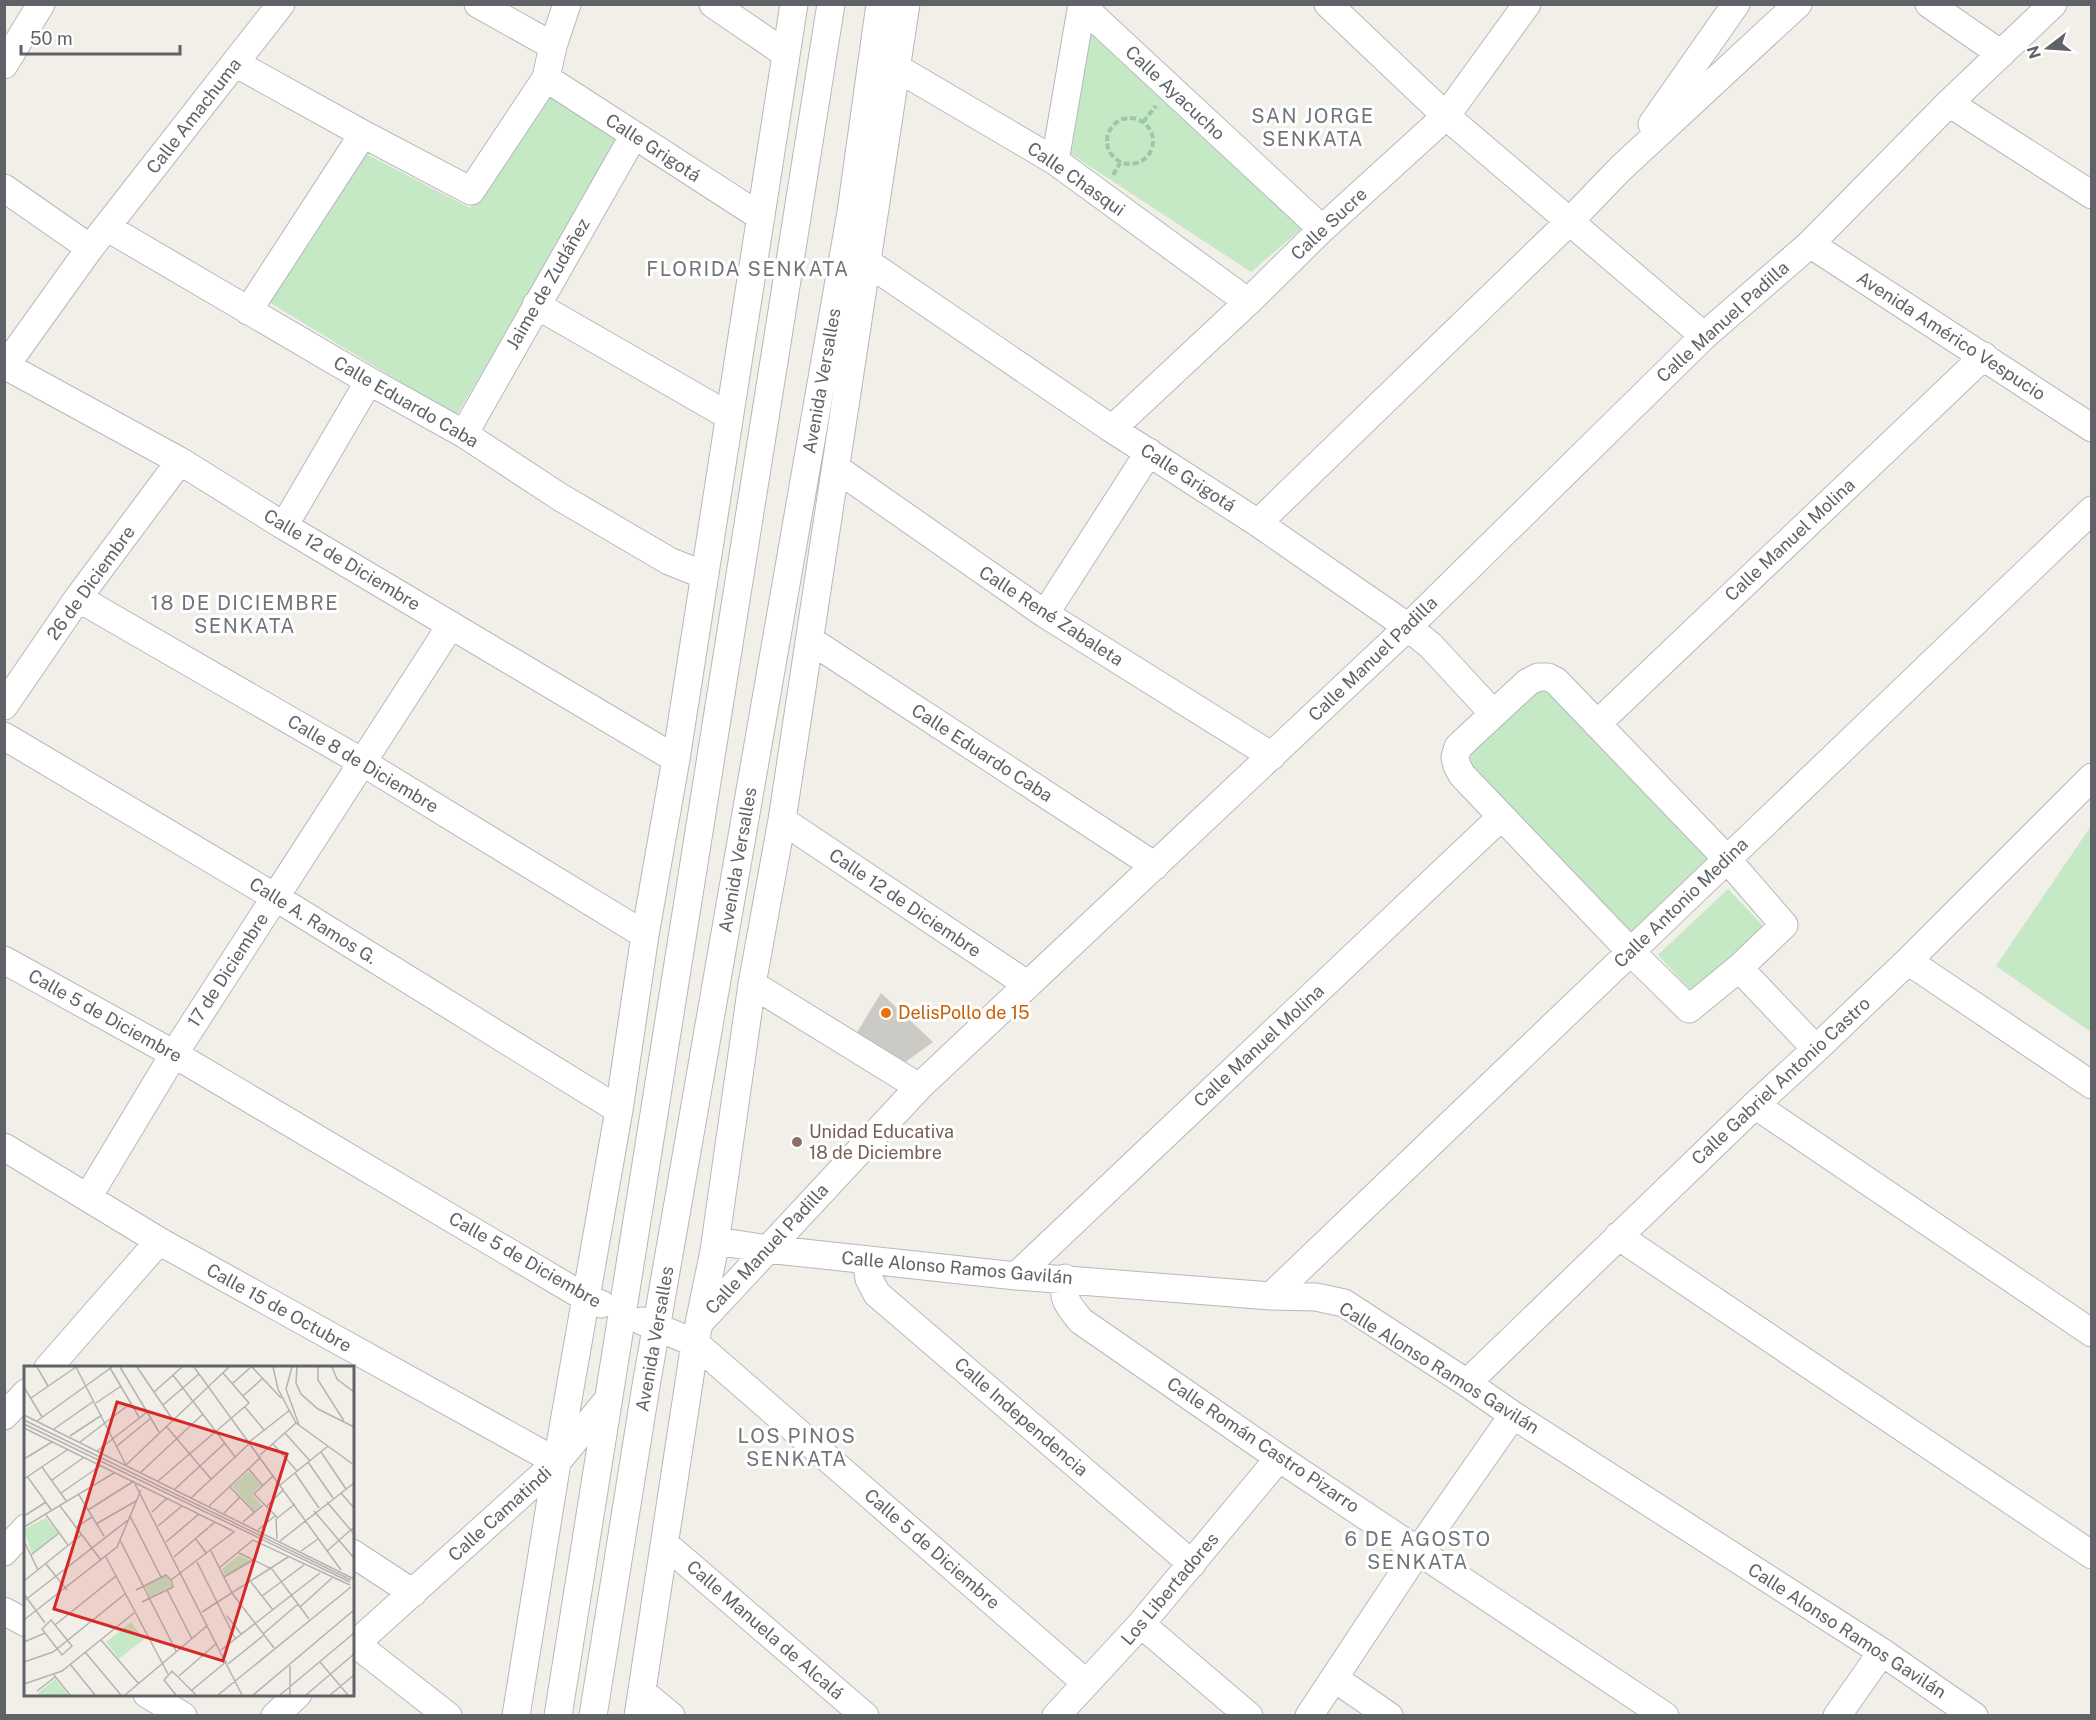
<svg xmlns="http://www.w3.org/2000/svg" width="2096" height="1720" font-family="'Public Sans',sans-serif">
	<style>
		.green { fill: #c5e8c5 }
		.building { fill: #cccac5 }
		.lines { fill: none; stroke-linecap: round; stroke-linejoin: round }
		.minor-casing { stroke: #b5b8bc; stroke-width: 29 }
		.path { stroke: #9cc7a9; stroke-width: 4; stroke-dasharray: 6 3; stroke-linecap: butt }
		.minor { stroke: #fff; stroke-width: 27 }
		.food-dot { fill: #e8710a; stroke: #fff; stroke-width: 2 }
		.education-dot { fill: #8d6e63; stroke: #fff; stroke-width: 2 }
		.labels { text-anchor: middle; stroke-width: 6; stroke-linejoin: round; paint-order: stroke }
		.street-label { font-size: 18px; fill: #5f6368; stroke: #fff }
		.food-label { font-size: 18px; fill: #c56008; stroke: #fff; text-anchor: start }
		.education-label { font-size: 18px; fill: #785e54; stroke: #fff; text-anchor: start }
		.neighbourhood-label { font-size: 20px; letter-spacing: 1.5px; fill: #70757a; stroke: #fff }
		.inset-road { fill: none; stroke: #b3b3b1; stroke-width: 1.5 }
		.view { fill: #d62828; fill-opacity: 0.15; stroke: #d62828; stroke-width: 3 }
		.inset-edge { fill: none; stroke: #5f6368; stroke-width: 3 }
	</style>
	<rect width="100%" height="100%" fill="#f1efe8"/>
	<!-- green -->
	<path class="green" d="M1091 30 1307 224 1251 272 1071 154Z
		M551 96 621 141 456 416 269 302 364 153 470 208Z
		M1548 686 1710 859 1628 937 1466 764 1470 748 1528 692Z
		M2091 826V1032L1996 966Z
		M1728 889 1770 933 1699 1000 1658 955Z"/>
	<!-- building -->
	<path class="building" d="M881 993 933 1042 904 1063 856 1034Z"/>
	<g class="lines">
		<defs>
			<path id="minor" d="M478 4 553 46
				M713 4 786 54
				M1328 4 1446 116 1704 336
				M1929 4 2001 54
				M1082 6 1322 229
				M235 63 363 134 471 191 546 78 553 46 567 4
				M4 65 41 4
				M897 68 1055 161 1248 302
				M546 78 761 217
				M1949 103 2092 195
				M1652 124 1736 4
				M1055 161 1082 4
				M4 188 90 248
				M108 228 369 381 464 434 560 497 669 561 704 575
				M1810 244 2092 428
				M867 262 1112 429 1258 523 1408 627 1431 646 1493 713
				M536 305 729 416
				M248 311 363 134
				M6 366 180 461 284 526 676 759
				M4 368 90 248 281 4
				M1112 429 1248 302 1322 229 1446 116 1527 4
				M464 434 634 135
				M836 468 1045 614 1272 756
				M1258 523 1570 221 1620 169 1798 4
				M284 526 369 381
				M78 598 362 762 645 935
				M1045 614 1149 452
				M810 640 1155 866
				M1538 677H1548L1556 681 1726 858 1784 925 1739 968 1689 1009 1631 952 1462 775 1457 766 1455 757 1458 747 1528 682Z
				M4 706 78 598 180 461
				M1597 724 1984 356
				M4 736 275 897 619 1110
				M782 820 1028 985
				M4 960 174 1054 586 1298 601 1304
				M1908 961 2092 1085
				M1739 968 1816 1049
				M752 984 919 1087
				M1755 1105 2092 1333
				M4 1147 159 1241 557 1462
				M88 1197 174 1054 451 625
				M1618 1236 2092 1555
				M716 1241 767 1249 1016 1276 1271 1296 1316 1297 1344 1303 1467 1383 1513 1415 1882 1652 1974 1716
				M866 1260 869 1279 877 1294 1192 1564
				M1016 1276 1501 817
				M1065 1278C1062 1300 1068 1305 1081 1321L1279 1458 1665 1716
				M1271 1296 2092 510
				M642 1321 695 1343 1086 1683
				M700 1322 919 1087 1408 627 1704 336 1810 244 1949 103 2053 4
				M48 1368 159 1241
				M1467 1383 1755 1105 1816 1049 1908 961 2092 777
				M4 1416 26 1393
				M665 1544 865 1716
				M4 1552 26 1528
				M352 1553 413 1593
				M4 1611 26 1623
				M1141 1624 1249 1716
				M352 1641 448 1716
				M352 1647 557 1462 606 1402
				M1334 1678 1389 1716
				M642 1692 671 1716
				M147 1694 183 1716
				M275 1716 298 1694
				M516 1716 557 1462 619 1110 645 935 676 759 794 4
				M558 1716 831 4
				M593 1716 646 1386 851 212 880 4
				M638 1716 695 1343 714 1251 752 984 782 820 906 4
				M1056 1716 1141 1624 1279 1458
				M1309 1716 1418 1551 1513 1415
				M1837 1716 1882 1652"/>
		</defs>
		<!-- minor casing -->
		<use href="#minor" class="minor-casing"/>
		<!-- path -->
		<path class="path" d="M1107 141a23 23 0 1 1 46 0a23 23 0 1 1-46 0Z
			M1143 122 1156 106
			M1113 175 1120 163"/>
		<!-- minor -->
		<use href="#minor" class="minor"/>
	</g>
	<!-- markers -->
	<circle class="food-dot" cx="886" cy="1013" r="6"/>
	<circle class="education-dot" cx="797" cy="1142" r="6"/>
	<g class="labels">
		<!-- street labels -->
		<g class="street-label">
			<text transform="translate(1175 93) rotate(43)" y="6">Calle Ayacucho</text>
			<text transform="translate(194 116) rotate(-52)" y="6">Calle Amachuma</text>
			<text transform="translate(653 148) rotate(33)" y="6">Calle Grigotá</text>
			<text transform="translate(1076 179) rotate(35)" y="6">Calle Chasqui</text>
			<text transform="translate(1329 224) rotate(-43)" y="6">Calle Sucre</text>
			<text transform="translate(548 284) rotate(-60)" y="6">Jaime de Zudáñez</text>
			<text transform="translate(1723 322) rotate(-42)" y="6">Calle Manuel Padilla</text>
			<text transform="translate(1951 336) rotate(33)" y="6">Avenida Américo Vespucio</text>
			<text transform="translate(822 381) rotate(-80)" y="6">Avenida Versalles</text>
			<text transform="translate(406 402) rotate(30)" y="6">Calle Eduardo Caba</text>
			<text transform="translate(1188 478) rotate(33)" y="6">Calle Grigotá</text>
			<text transform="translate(1790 540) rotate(-43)" y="6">Calle Manuel Molina</text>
			<text transform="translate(342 560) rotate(31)" y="6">Calle 12 de Diciembre</text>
			<text transform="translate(91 583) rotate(-54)" y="6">26 de Diciembre</text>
			<text transform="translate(1051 616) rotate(33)" y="6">Calle René Zabaleta</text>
			<text transform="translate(1373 659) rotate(-44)" y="6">Calle Manuel Padilla</text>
			<text transform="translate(982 753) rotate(33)" y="6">Calle Eduardo Caba</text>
			<text transform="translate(363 764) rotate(31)" y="6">Calle 8 de Diciembre</text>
			<text transform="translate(738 860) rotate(-80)" y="6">Avenida Versalles</text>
			<text transform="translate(905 903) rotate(34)" y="6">Calle 12 de Diciembre</text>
			<text transform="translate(1681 903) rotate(-44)" y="6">Calle Antonio Medina</text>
			<text transform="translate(313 921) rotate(32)" y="6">Calle A. Ramos G.</text>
			<text transform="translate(228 970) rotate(-57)" y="6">17 de Diciembre</text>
			<text transform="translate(105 1016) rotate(29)" y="6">Calle 5 de Diciembre</text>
			<text transform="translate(1259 1046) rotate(-43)" y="6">Calle Manuel Molina</text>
			<text transform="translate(1781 1081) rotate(-43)" y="6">Calle Gabriel Antonio Castro</text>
			<text transform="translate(767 1249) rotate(-47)" y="6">Calle Manuel Padilla</text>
			<text transform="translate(525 1260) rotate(30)" y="6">Calle 5 de Diciembre</text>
			<text transform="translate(957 1268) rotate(5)" y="6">Calle Alonso Ramos Gavilán</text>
			<text transform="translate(279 1308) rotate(29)" y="6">Calle 15 de Octubre</text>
			<text transform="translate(655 1339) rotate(-80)" y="6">Avenida Versalles</text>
			<text transform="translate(1439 1368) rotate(32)" y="6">Calle Alonso Ramos Gavilán</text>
			<text transform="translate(1021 1417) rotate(41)" y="6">Calle Independencia</text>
			<text transform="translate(1263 1445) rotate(34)" y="6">Calle Román Castro Pizarro</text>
			<text transform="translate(500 1514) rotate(-42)" y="6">Calle Camatindi</text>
			<text transform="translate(932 1549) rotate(41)" y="6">Calle 5 de Diciembre</text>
			<text transform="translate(1170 1589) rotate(-50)" y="6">Los Libertadores</text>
			<text transform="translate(765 1630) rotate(41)" y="6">Calle Manuela de Alcalá</text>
			<text transform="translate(1847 1631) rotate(33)" y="6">Calle Alonso Ramos Gavilán</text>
		</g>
		<!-- food labels -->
		<g class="food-label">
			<text x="898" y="1019">DelisPollo de 15</text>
		</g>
		<!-- education labels -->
		<g class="education-label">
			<text x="809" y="1138">Unidad Educativa<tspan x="809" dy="21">18 de Diciembre</tspan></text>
		</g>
		<!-- neighbourhood labels -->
		<g class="neighbourhood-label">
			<text x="1313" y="123">SAN JORGE<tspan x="1313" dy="23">SENKATA</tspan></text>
			<text x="748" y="276">FLORIDA SENKATA</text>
			<text x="245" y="610">18 DE DICIEMBRE<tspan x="245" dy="23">SENKATA</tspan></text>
			<text x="797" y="1443">LOS PINOS<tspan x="797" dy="23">SENKATA</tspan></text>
			<text x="1418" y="1546">6 DE AGOSTO<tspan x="1418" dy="23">SENKATA</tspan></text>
		</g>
	</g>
	<!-- overview -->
	<g transform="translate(24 1366)">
		<rect width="330" height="330" fill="#f1efe8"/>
		<path d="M225 105 237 119 228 128 237 139 230 145 208 120ZM22 152 34 167 8 188 0 163ZM215 189 227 195 201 210 198 203ZM143 209 148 220 126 231 121 220ZM107 256 120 273 95 293 82 276ZM31 313 44 329H15V326Z" fill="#c5e8c5"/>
		<path class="inset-road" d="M13 1 24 20M52 1 102 99M96 1 135 66M113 1 149 54M170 1 317 204M228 1 257 32M249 1 254 23 272 57 330 99M268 1 262 23 275 59M273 1 272 17 277 28 294 43 330 61M294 1V14L320 55M308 1 313 13 330 26M86 2 115 51M149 9 212 92M208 18 227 1M0 21 18 51M130 26 158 1M219 30 239 12M7 32 52 1M72 37 97 20M139 39 175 8M221 41 240 64M0 49 330 213M0 54 327 214M13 55 88 1M0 58 326 216M142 60 187 113M0 62 209 165M30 63 70 35M261 67 286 95M46 70 78 49M56 76 107 37M225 76 266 44M249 78 273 105M93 80 127 52M73 85 123 46M297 86 322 123M236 89 272 57M0 93 28 76M284 96 309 132M102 99 205 1M18 101 43 136M225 103 239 120M116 107 179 48M271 107 295 142M250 109 230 128 253 151M3 110 28 145M0 113 43 84M28 114 59 92M134 115 225 37 199 7M111 118 218 329M256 119 304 80M206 121 230 146M151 123 201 77M37 127 76 100M317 127 330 142M55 129 80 170M167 132 226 77M303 136 330 168M36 140 77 194M185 140 237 91M242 141 260 123M64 144 110 115M290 145 330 192M128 146 143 132M200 147 216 131M22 149 44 179M0 150 22 136M106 150 137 211M219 156 239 139M72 158 112 135M134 160 158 140M0 161 90 107M51 162 68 151M234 164 252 149M171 172 183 188M253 173 252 153 271 138M96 174 152 285M229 174 326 219M0 175 14 204M256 175 330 117M142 176 175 148M187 185 208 227 250 282M277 185 294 173M303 185 330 161M215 187 248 203 285 253M7 189 35 167M82 191 144 308M150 191 191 156M173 196 211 272M22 198 43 224M195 202 229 174M200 211 229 194M147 214 211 165M0 215 57 169M227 216 249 244M112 224 142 209 147 214 149 221 118 236M143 224 168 273M0 228 21 257M238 230 280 199M0 235 104 154M276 241 308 212M178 246 264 191M203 250 217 268M0 254 93 181 117 124M27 254 48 280 38 289 18 263ZM31 259 92 210M239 268 274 238M77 274 115 318M0 276 21 267M197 284 296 207M61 286 97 329M0 296 29 286 101 228M296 296 324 329M46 298 71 329M204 298 240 269M30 309 46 329M155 310 193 277M0 318 38 305 110 247M168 324 203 295M13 325 31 311M101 329 184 259M152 329 140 314 148 305 172 329M194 329 327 221M229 329 330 244M256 329 330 267M266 329V300M282 329 330 288M306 329 330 309"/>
		<path class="view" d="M93 36 263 88 199 295 30 243Z"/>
		<rect width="330" height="330" class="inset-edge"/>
	</g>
	<!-- border -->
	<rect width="2096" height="1720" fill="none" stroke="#5f6368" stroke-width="12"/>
	<!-- north arrow -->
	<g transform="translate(2048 48) rotate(253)" stroke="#ffffff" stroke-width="4.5" paint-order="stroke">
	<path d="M0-4.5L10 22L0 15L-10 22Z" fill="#5f6368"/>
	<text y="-9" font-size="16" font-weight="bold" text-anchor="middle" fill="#5f6368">N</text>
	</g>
	<!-- scale -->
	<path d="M21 45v9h159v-9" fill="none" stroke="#5f6368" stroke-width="3"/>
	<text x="30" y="45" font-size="18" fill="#5f6368" stroke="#ffffff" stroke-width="4.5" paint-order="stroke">50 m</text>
</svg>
